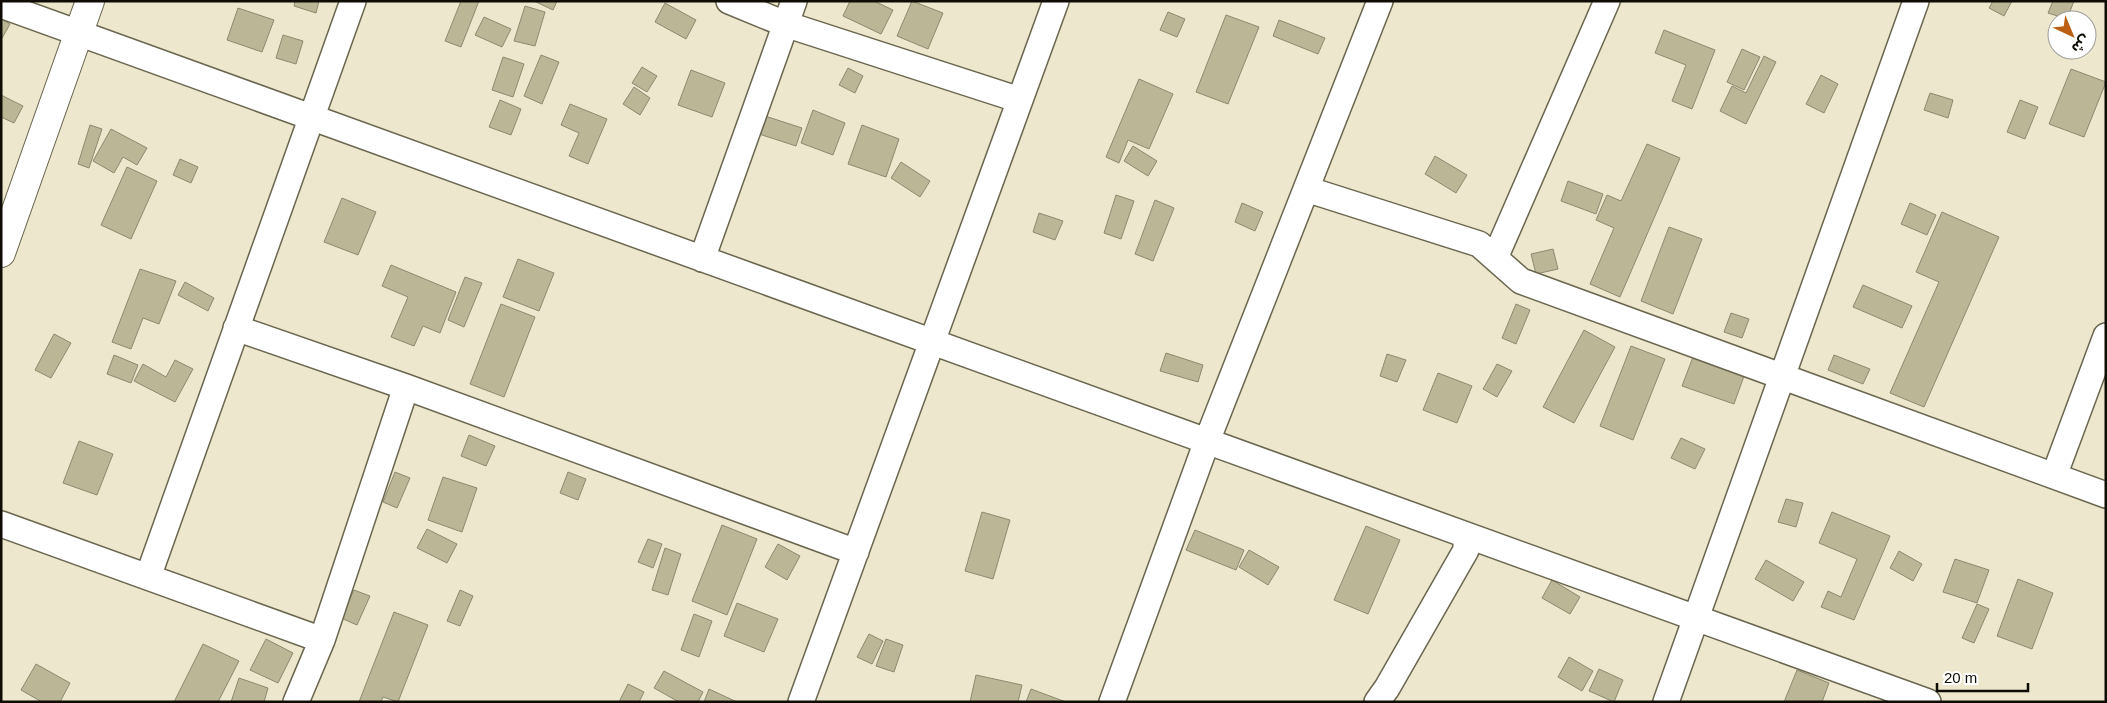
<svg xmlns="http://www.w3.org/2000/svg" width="2107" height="703" font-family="Arial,'Noto Sans Arabic',sans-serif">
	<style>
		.building { fill: #bbb696; stroke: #8d8970 }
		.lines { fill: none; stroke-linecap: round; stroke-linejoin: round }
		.street-casing { stroke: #6a664e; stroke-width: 28 }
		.secondary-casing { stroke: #6a664e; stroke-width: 30 }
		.street { stroke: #fff; stroke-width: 25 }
		.secondary { stroke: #fff; stroke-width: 28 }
	</style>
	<rect width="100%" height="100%" fill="#ede8cd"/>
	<!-- building -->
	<path class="building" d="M295 1H319L316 13 294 6Z
		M461 1H479L461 47 445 41Z
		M534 1H557L553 10Z
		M850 1H874L893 10 881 34 843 16Z
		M912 1 943 13 928 49 897 36Z
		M1993 1H2012L2004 16 1989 8Z
		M2053 1H2074L2067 19 2048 13Z
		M665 3 696 20 686 39 655 22Z
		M525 6 545 12 535 46 514 41Z
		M238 8 274 20 262 52 227 40Z
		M1168 12 1185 19 1177 37 1160 30Z
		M1226 15 1259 27 1228 104 1196 92Z
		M484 17 511 29 502 47 475 35Z
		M1 19 10 24 1 40Z
		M1279 20 1325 38 1318 54 1273 36Z
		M1664 30 1715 50 1692 109 1672 101 1686 65 1655 53Z
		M283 35 303 41 296 64 276 58Z
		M1742 49 1760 57 1744 90 1727 82Z
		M541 55 559 62 542 104 524 96Z
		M1764 56 1776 62 1746 124 1720 111 1732 86 1746 93Z
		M503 57 524 64 513 97 492 90Z
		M642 67 657 76 647 92 632 83Z
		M848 68 863 76 855 93 839 85Z
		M2071 69 2106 82 2084 137 2049 124Z
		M691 70 725 83 712 117 678 105Z
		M1821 75 1838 84 1824 113 1806 104Z
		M1139 79 1173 94 1149 149 1128 140 1119 163 1106 157Z
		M634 87 650 98 640 115 623 104Z
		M1930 93 1953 100 1948 118 1924 110Z
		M1 95 23 106 14 123 1 117Z
		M500 100 521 109 511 135 489 127Z
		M2020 100 2038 107 2025 139 2007 132Z
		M570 104 607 119 588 164 569 156 579 133 561 125Z
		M813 110 845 123 833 155 801 143Z
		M765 116 802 128 796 146 759 134Z
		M90 125 102 129 89 168 78 164Z
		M862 125 899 139 886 177 848 164Z
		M111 129 147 148 137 165 123 157 114 173 93 161Z
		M1647 144 1680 158 1620 297 1590 284 1614 228 1596 220 1607 195 1621 201Z
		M1133 146 1157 161 1148 176 1124 161Z
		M1435 156 1467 175 1456 193 1425 174Z
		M180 159 198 167 191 183 173 175Z
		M901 162 930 181 920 197 891 178Z
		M127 167 157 181 131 239 101 225Z
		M1568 181 1603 194 1596 214 1561 201Z
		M1116 195 1134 201 1121 239 1104 233Z
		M342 198 376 212 358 255 324 242Z
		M1155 200 1174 208 1153 261 1135 254Z
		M1242 203 1263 212 1255 231 1235 222Z
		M1910 203 1936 215 1927 235 1901 224Z
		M1942 212 1999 237 1924 407 1890 393 1939 282 1916 272Z
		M1039 213 1063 221 1055 240 1033 232Z
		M1669 227 1702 239 1673 314 1641 301Z
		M1553 249 1558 269 1536 274 1531 254Z
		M518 259 554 273 539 311 503 297Z
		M391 265 456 292 440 333 423 326 414 346 391 337 408 297 382 286Z
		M140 269 176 281 159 324 143 318 131 349 112 342Z
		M465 277 482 283 464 327 448 320Z
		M185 282 214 298 208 311 178 295Z
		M1863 285 1912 306 1902 328 1853 307Z
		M501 304 535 317 504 397 470 384Z
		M1516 304 1530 310 1516 344 1502 338Z
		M1731 313 1749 319 1742 338 1724 332Z
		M1584 330 1615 347 1574 423 1543 407Z
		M54 334 71 343 51 378 35 370Z
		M1631 346 1665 359 1633 440 1600 426Z
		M1166 353 1203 365 1198 382 1160 371Z
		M1387 354 1406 360 1397 382 1380 376Z
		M114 355 138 365 131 383 107 374Z
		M1834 355 1870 369 1863 384 1828 370Z
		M1693 357 1744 376 1734 404 1682 386Z
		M175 360 193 369 175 402 134 381 143 364 166 377Z
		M1497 364 1512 371 1497 397 1483 389Z
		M1438 373 1472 386 1457 423 1423 410Z
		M469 435 495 446 486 466 461 456Z
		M1681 438 1705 449 1695 469 1671 458Z
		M79 441 113 454 97 495 63 483Z
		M395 472 410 478 397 508 383 502Z
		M568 472 586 479 578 500 560 493Z
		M443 477 477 488 462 532 428 520Z
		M1786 499 1803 503 1796 527 1778 522Z
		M982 512 1010 520 993 579 965 571Z
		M1832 512 1890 536 1854 620 1821 607 1828 591 1841 597 1857 559 1819 543Z
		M722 525 757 539 727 615 692 601Z
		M1366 526 1400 540 1368 614 1334 600Z
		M427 529 457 544 447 563 417 548Z
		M1195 530 1244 550 1236 570 1186 550Z
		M648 539 662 544 653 568 638 562Z
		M778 544 800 556 787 580 765 567Z
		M665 548 681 554 668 595 652 590Z
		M1249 550 1279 567 1268 585 1239 567Z
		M1899 551 1922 564 1913 581 1890 568Z
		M1955 559 1989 570 1977 603 1943 592Z
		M1766 560 1804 582 1793 601 1755 579Z
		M2018 579 2053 593 2032 649 1997 636Z
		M1552 580 1580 597 1570 614 1542 598Z
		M354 590 370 596 357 625 341 618Z
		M460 590 473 596 460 626 447 621Z
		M737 603 778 619 764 652 724 636Z
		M1977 604 1989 609 1974 643 1962 638Z
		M394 612 428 625 398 702 383 697 381 702H359Z
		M694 614 712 621 699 657 681 650Z
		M869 634 883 641 872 664 857 657Z
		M266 639 293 653 278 683 250 670Z
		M886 639 903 645 894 672 876 666Z
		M203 644 239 661 218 702H174Z
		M1569 657 1593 671 1582 691 1558 677Z
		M36 664 70 683 60 702H42L21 690Z
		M1599 669 1623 680 1614 702 1589 691Z
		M1797 670 1829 683 1822 702H1784Z
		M664 671 703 692 698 702H679L654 688Z
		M976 675 1022 685 1018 702H970Z
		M239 678 268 688 264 702H231Z
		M628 684 644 692 639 702H619Z
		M709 689 737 702H704Z
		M1031 689 1066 702H1026Z"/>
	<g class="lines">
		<defs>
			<path id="street" d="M729 1 785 24 1020 100
				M1 5 1928 702
				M1306 189 1479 244 1521 281 2106 495
				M1495 258 1607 1
				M702 259 794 1
				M236 328 406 387 856 552
				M2054 476 2106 336
				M1 524 322 640
				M148 577 353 1
				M296 702 322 640 406 387
				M801 702 1056 1
				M1112 702 1207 441 1380 1
				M1377 702 1387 688 1466 550V535
				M1666 702 1916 1"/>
			<path id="secondary" d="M1 253 90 1"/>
		</defs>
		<!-- street casing -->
		<use href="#street" class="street-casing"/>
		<!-- secondary casing -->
		<use href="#secondary" class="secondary-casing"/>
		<!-- street -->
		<use href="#street" class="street"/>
		<!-- secondary -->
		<use href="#secondary" class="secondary"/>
	</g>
	<!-- border -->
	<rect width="2107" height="703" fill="none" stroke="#0e0c04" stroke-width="5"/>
	<!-- north arrow -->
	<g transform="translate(2072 35) rotate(136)"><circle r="24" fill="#ffffff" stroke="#9f9e9b"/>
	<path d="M0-4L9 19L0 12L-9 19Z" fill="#bc5e13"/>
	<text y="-8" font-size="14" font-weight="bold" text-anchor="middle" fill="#0e0c04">ش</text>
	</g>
	<!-- scale -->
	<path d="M1937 683v8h91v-8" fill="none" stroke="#0e0c04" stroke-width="2.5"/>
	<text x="1944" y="683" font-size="15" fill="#0e0c04" stroke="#ffffff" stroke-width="4" paint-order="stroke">20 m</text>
</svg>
